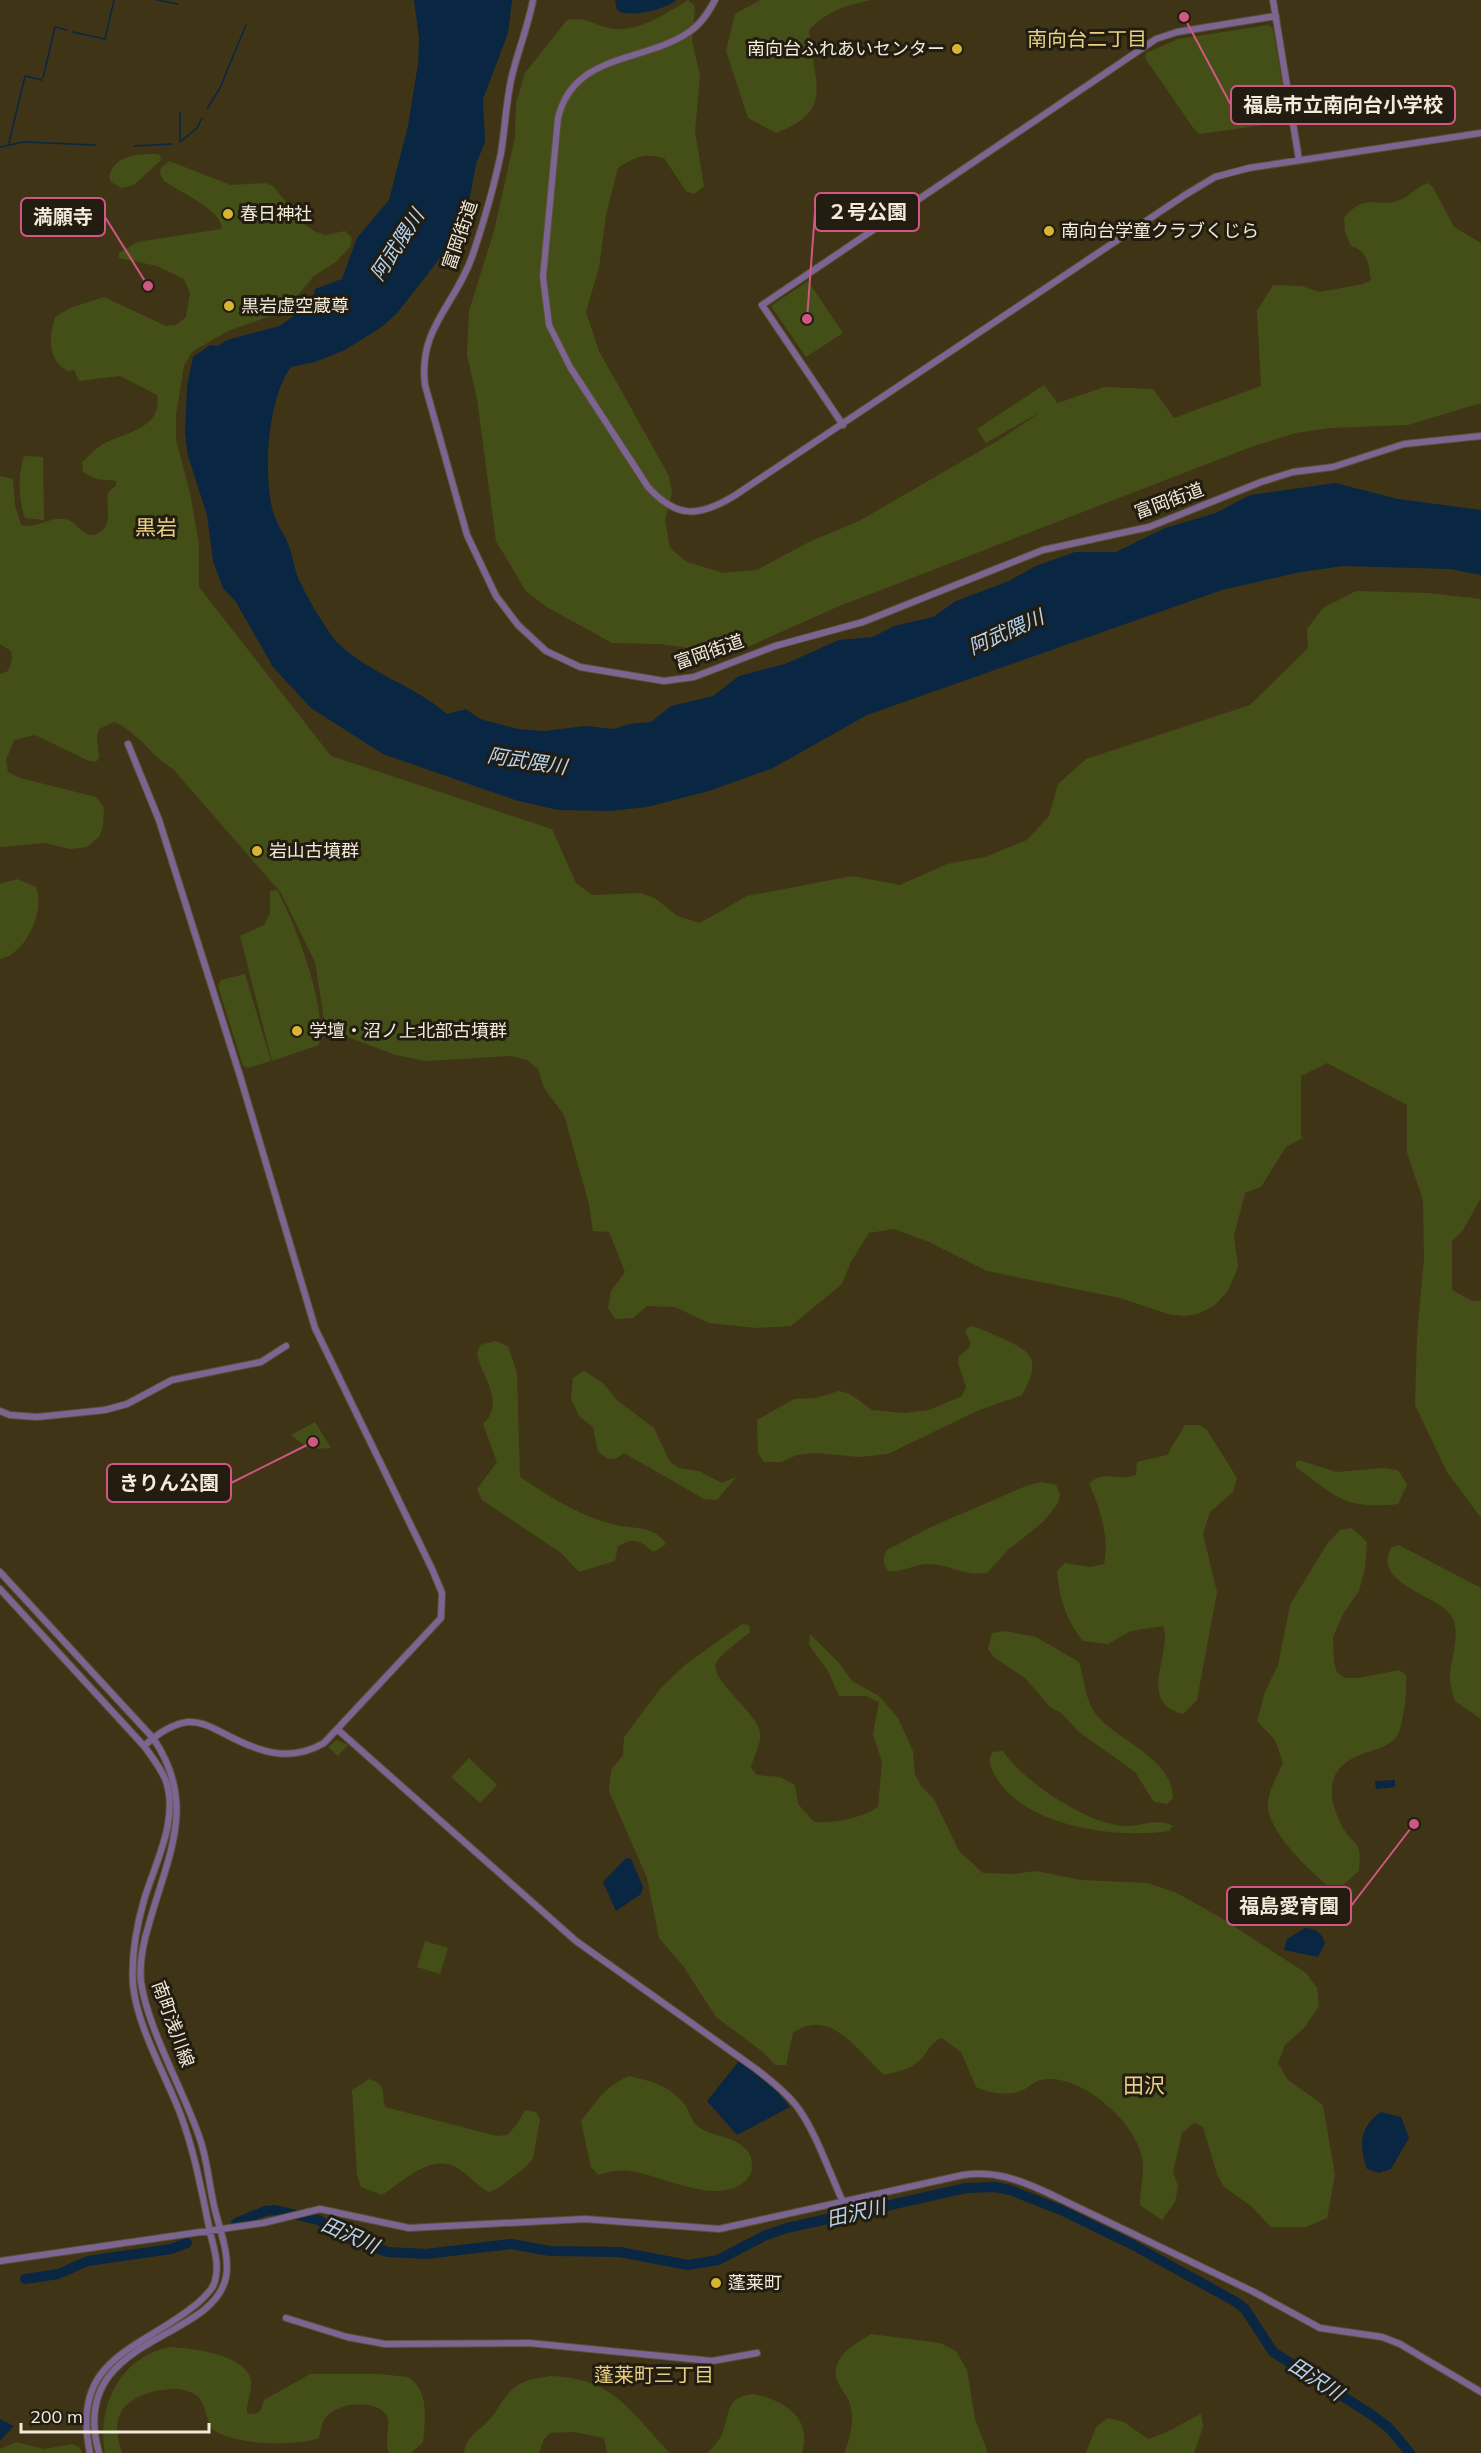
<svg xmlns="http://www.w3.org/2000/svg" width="1481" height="2453" font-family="Mulish,'Noto Sans JP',sans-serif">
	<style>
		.green { fill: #434f17 }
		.water { fill: #092642 }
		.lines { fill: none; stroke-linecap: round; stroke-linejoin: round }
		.stream { stroke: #092642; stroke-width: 1.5 }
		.river { stroke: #092642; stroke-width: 10 }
		.minor-casing { stroke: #5c5136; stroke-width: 8 }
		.minor { stroke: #7d6593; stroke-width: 6 }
		.poi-dot { fill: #d8b434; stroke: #221d10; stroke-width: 2 }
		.labels { text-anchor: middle; stroke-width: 6; stroke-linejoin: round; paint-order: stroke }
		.poi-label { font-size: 18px; fill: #f2ebda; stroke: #221d10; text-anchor: start }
		.street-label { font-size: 18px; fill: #f2ebda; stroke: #221d10 }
		.neighbourhood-label { font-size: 20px; fill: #e8cf82; stroke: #221d10 }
		.water-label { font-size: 20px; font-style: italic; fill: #b6d3f3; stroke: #221d10 }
		.quarter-label { font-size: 21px; fill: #e8cf82; stroke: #221d10 }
		.leader { fill: none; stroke: #d05781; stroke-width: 2 }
		.callout-dot { fill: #d05781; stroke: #221d10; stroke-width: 2 }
		.callout { fill: #221d10; stroke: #d05781; stroke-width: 2 }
		.callout-label { font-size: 20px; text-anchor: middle; font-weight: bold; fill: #f2ebda }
	</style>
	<rect width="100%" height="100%" fill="#403417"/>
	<!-- green -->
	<path class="green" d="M688 0 695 6 692 41 700 75 695 132 704 186 694 194 686 191 664 158C644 153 635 157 618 168L606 215 599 267 586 312 599 351 669 476 672 492 665 521 670 548 687 562 723 573 757 570 809 542 859 521 999 440 1042 411 986 443 977 429 1044 385 1057 402 1055 404 1104 387 1153 389 1174 418 1261 386 1257 311 1273 285 1302 286 1319 292 1364 284 1371 280C1368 263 1369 252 1351 246L1345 232 1344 218C1366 191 1376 209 1400 200 1410 196 1416 187 1428 183L1433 187 1454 227 1481 243V403L1408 425 1330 428 1296 433 1251 447 837 607 732 654 660 644 612 643 545 606 526 591 496 541 477 399 467 355 469 311 494 231 515 137 516 103 525 73 567 20C592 16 593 27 616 29 639 31 670 12 688 0Z
		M760 0H871C844 6 829 10 809 30 813 81 836 111 776 133L748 118 726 51 735 14Z
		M1268 25 1273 29 1288 117 1284 122 1200 134 1194 129 1145 58 1146 53 1178 39Z
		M156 154 160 155 161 160 134 185 122 188 111 182 109 176C115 155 137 154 156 154Z
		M169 161 231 185 265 183 273 186 304 224 314 231 325 235 345 231 352 238 350 247 336 262 314 276 296 297 276 314 228 331 192 352 184 366 176 414V440L190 493 199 544V587L331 756 552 829 576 883 592 895 641 893 656 899 677 916 700 923 747 896 852 876 900 885 947 864 985 857 1027 840 1049 816 1058 784 1086 759 1250 705 1308 648 1307 629 1323 608 1356 591 1428 593 1481 599V1198L1463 1230 1452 1241V1290L1472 1301H1481V1518L1447 1472 1415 1405 1417 1337 1424 1258 1423 1200 1407 1153V1105L1327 1063 1301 1076V1137L1306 1136 1286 1147 1261 1187 1245 1193 1234 1236 1238 1267 1228 1291 1215 1305 1198 1314 1184 1316 1168 1314 1120 1298 987 1271 929 1242 894 1229 869 1233 851 1262 842 1284 791 1326 756 1328 709 1323 675 1307 647 1306 633 1318 615 1319 608 1308 611 1291 625 1272 609 1232 593 1231 589 1204 564 1115 544 1088 538 1069 527 1060 512 1056 426 1061 395 1055 335 1032 324 1019 315 962 281 893 173 769C151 756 137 731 114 722L99 729 97 736 99 757 96 762 89 761 35 735 14 740 6 760 8 772 20 778 96 797 104 808 103 827 99 837 87 847 70 849 45 843 0 847V674L8 671 12 660 11 651 0 644V476L13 479 15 505 21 525C37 529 49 517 64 519 78 521 80 535 93 535 116 528 105 509 108 493L116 485V481L97 479 83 472 82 462C88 457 94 450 100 446 120 433 164 430 157 395L120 376 79 381 74 370 67 371C47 359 49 336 55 317L70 308 104 297 166 326 176 325 186 317 190 293 184 279 157 266 119 258V253L137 242 221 229C226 213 177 190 164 181L160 174 161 168Z
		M808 281 843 333 806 357 771 306Z
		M24 456 43 457 44 520 25 518C18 499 18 475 24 456Z
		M17 879 36 887C45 910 27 954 0 959V884Z
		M277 890C295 922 328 1009 319 1045L272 1061 240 936 264 925 270 913V891Z
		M245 974 271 1061 248 1068 243 1066 218 986 221 980Z
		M970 1326C979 1327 988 1333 997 1336 1031 1351 1043 1358 1022 1395L977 1411 888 1454 860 1457 814 1453 797 1455 781 1462H764L758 1453 757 1420 794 1399 816 1398 839 1391 850 1394 872 1410 904 1413 929 1410 962 1396 966 1387 958 1363 959 1356 968 1349 971 1343 965 1331Z
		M495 1341 508 1346 517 1373 520 1477C550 1497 581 1517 616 1525 634 1529 656 1526 666 1544L653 1552C640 1540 634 1537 618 1546L615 1561 579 1572 561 1553 482 1500 477 1489 497 1462 483 1424C506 1402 482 1378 477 1354L480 1345Z
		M584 1371 603 1383 618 1401 654 1428 670 1462 679 1468 699 1471 722 1483 736 1477 717 1500 704 1499 624 1453 617 1458 608 1459 598 1452 593 1427 580 1417 571 1399 573 1378Z
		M315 1422 331 1448 309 1449 291 1435Z
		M1185 1425H1199L1207 1430 1237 1478 1233 1492 1210 1512 1203 1534 1217 1592 1197 1700 1183 1714C1135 1702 1174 1650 1163 1626L1131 1631 1108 1644 1083 1641C1066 1621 1059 1597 1057 1571L1065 1563 1090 1567 1104 1564C1110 1539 1100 1507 1089 1484 1103 1469 1118 1482 1136 1475L1137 1462 1167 1455Z
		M1298 1460 1337 1472 1383 1468 1398 1470 1407 1485 1398 1504C1345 1510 1337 1497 1297 1468L1295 1464Z
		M1041 1482 1056 1485 1060 1494 1058 1503 1044 1521 1007 1551 987 1573C965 1577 948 1563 926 1564 913 1565 901 1573 888 1571 883 1564 882 1558 887 1550L933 1526 1026 1486Z
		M1352 1528 1367 1542 1365 1568 1359 1591 1343 1614 1333 1637 1334 1663 1337 1672 1345 1678H1359L1399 1670 1406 1675C1407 1689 1404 1722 1398 1734 1388 1756 1338 1747 1332 1786 1330 1802 1338 1821 1347 1834 1350 1838 1357 1843 1358 1848 1361 1854 1359 1865 1359 1871L1343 1885H1327C1308 1869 1266 1830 1268 1803 1269 1788 1278 1776 1283 1763L1275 1740 1257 1721 1265 1692 1278 1665 1290 1605 1327 1544 1340 1530Z
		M1399 1545 1481 1588V1719L1455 1701C1453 1694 1450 1686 1450 1678 1450 1658 1463 1631 1450 1614 1436 1595 1370 1583 1392 1547Z
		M742 1624 749 1625 750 1632C742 1639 719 1655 716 1663 710 1681 756 1711 760 1732 762 1745 753 1756 751 1768L757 1775 780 1777 795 1785 798 1804 814 1822C835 1824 861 1818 878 1807L882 1762 873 1734 879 1702 866 1696H839L828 1671 809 1645 810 1634 839 1663 852 1681 879 1696 898 1718 913 1751 915 1774 921 1786 934 1799 959 1851 983 1873 1012 1874 1036 1871 1081 1880 1148 1883 1177 1893 1221 1918 1306 1973 1317 1988 1319 2006 1305 2027 1285 2045 1278 2063 1288 2080 1323 2105 1335 2175 1327 2218 1306 2227H1271L1251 2206 1224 2187 1217 2174 1203 2127 1194 2123 1182 2133 1173 2172 1178 2186 1175 2202 1162 2220 1140 2205C1140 2191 1144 2174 1143 2163 1140 2124 1079 2071 1041 2080 1035 2081 1030 2086 1025 2089 1009 2097 992 2094 976 2087L961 2052 942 2038C929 2043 929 2052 919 2061 910 2069 896 2072 884 2075 859 2053 831 2006 793 2033L786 2065H775L763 2052 716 2017 683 1966 659 1938 647 1878 609 1791 611 1770 623 1755 624 1737 660 1689 686 1664Z
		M1005 1631 1036 1637 1079 1662C1085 1681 1085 1703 1099 1718 1123 1743 1172 1759 1173 1798L1167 1804 1154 1802 1135 1772 1079 1732 1061 1713 1050 1707 1026 1679 994 1657 988 1649 992 1633Z
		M337 1740 348 1745 338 1756 328 1747Z
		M1003 1751C1024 1782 1086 1823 1123 1826 1141 1827 1157 1817 1173 1826L1169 1831C1117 1839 1025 1827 996 1777 991 1768 986 1760 993 1752Z
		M469 1758 497 1785 480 1803 451 1777Z
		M425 1941 448 1948 440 1974 417 1967Z
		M629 2076C651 2081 671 2086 685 2105 690 2112 691 2123 700 2128 716 2138 753 2138 752 2166 752 2171 751 2175 748 2178 722 2209 662 2175 630 2171 619 2169 608 2172 598 2175L591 2167 581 2121C598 2100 603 2088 629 2076Z
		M369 2079C388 2085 381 2091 385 2107L497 2136 507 2135 517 2124 525 2110 536 2112 540 2119 533 2158 526 2167 498 2188 489 2192C477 2186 472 2178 462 2171 434 2149 404 2181 382 2195L361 2187 357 2175 352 2090Z
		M871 2334 940 2343 956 2351 967 2370 975 2419 988 2453H844C851 2438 856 2415 848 2399 842 2388 832 2379 837 2365 842 2350 859 2342 871 2334Z
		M170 2347C191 2348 242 2354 250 2377 254 2390 246 2401 247 2413L255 2414 261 2410 264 2400 310 2374H379L408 2377C430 2392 425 2419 423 2442L411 2453H389C384 2441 391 2424 387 2416 376 2398 339 2403 327 2416 322 2421 321 2431 319 2438 295 2447 233 2445 212 2429 206 2420 206 2403 197 2396 179 2381 132 2392 121 2412 114 2425 118 2439 122 2453H105C96 2406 121 2356 170 2347Z
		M551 2376C616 2379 630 2412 670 2453H607L604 2438 573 2432 550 2433 544 2439 539 2453H464C466 2437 479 2431 489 2420 499 2409 503 2396 515 2387 525 2379 539 2378 551 2376Z
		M754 2394C786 2401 812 2418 802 2453H708C712 2448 717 2443 720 2438 732 2416 722 2397 754 2394Z
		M1201 2414 1203 2427 1194 2453H1086L1096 2427 1108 2418 1124 2422 1148 2439C1170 2433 1181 2423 1201 2414Z
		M16 2442 44 2449 73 2444 80 2448 82 2453H0V2449Z"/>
	<!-- water -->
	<path class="water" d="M414 0H512L508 33 483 99 485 142 476 164 468 207 437 262 398 312 383 326 345 350 315 362 291 367C267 400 263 474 273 512 277 526 286 536 290 549 294 560 295 574 301 584 309 600 328 634 340 645 372 675 414 685 447 714L466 709 480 719 518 729 544 731 586 726 614 729 629 724 651 722 671 706 713 696 739 676 785 664 839 640 873 637 894 626 933 617 956 601 1009 581 1036 566 1075 552H1116L1165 528 1216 513 1250 495 1335 483 1398 499 1481 510V575L1450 569 1343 566 1301 572 1222 590 867 715 773 768 709 791 647 807 610 811 558 810 518 801 383 754 311 708 273 667 236 602 223 588 213 561 207 515 188 456 185 433 187 386 193 357 210 345 218 346 227 340 280 326 313 302 315 289 342 279 357 238 389 200 398 165 408 126 418 64 419 39Z
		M615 0H676C667 9 628 19 617 10Z
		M1395 1780V1787L1376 1789 1375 1781Z
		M626 1858 631 1859 643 1887 641 1894 616 1911 603 1882Z
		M1305 1928C1315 1928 1322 1933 1325 1943L1318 1957 1284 1950 1287 1939Z
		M739 2061 772 2085 790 2107 737 2135 707 2101Z
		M1381 2112 1401 2117 1409 2138 1391 2169 1379 2173 1367 2169C1359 2146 1359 2127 1381 2112Z
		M0 2419 14 2426 0 2441Z"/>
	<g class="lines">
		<!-- stream -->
		<path class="stream" d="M157 0 178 4
			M73 32 105 39 114 0
			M43 78 55 27 67 30
			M207 109 220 88 246 25
			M180 112V142L197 128 202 118
			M9 143 25 76 42 80
			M134 146 172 144
			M0 147 24 142 95 145"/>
		<!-- river -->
		<path class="river" d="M236 2223 265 2211 275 2210 318 2220 349 2239 388 2252 426 2254 511 2244 550 2251 620 2252 688 2265 718 2260 766 2235 787 2228 966 2188 995 2187 1010 2190 1061 2210 1133 2245 1236 2302 1245 2309 1273 2352 1372 2415 1389 2428 1410 2453
			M25 2279 58 2274 88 2261 171 2249 187 2243"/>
		<defs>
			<path id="minor" d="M533 0C528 27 517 53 511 80 506 104 505 128 501 153 494 187 484 221 473 254 456 305 418 327 425 385L467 535 496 596 518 625 546 651 580 667 664 681 694 677 775 646 863 622 1043 550 1149 527 1261 482 1293 472 1333 467 1404 444 1481 436
				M715 0C708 13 701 24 689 32 644 63 574 52 558 118L543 277 549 325 570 367 648 487C677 519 699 517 734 496L1185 195 1215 177 1249 168 1481 133
				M1273 0 1299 160
				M843 425 762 305 1156 39 1177 32 1276 16
				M128 744 159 820 240 1076 315 1328 432 1569 442 1593 441 1618 324 1743C288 1764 257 1751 223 1733 213 1728 201 1721 188 1722 171 1724 156 1735 144 1746
				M0 1411 10 1415 37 1417 105 1410 127 1404 172 1380 261 1362 286 1346
				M0 1572 153 1738C198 1804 168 1855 149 1924 143 1943 139 1962 141 1982 148 2030 184 2091 200 2139 208 2162 209 2187 215 2210 220 2230 230 2256 226 2277 213 2343 66 2335 99 2453
				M0 1589 144 1746C152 1757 161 1768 166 1781 179 1820 155 1863 144 1900 136 1928 131 1955 133 1985 137 2026 165 2074 180 2113 194 2150 201 2188 209 2227 212 2243 219 2260 216 2276 215 2288 207 2294 199 2302 143 2350 69 2355 90 2453
				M337 1729 576 1941 756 2069C769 2079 784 2091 795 2104 815 2129 829 2172 843 2202
				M0 2261 263 2223 320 2209 409 2228 585 2219 719 2229 963 2175C994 2170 1020 2180 1048 2193L1252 2291 1320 2328 1382 2337 1400 2344 1481 2392
				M286 2318 347 2337 385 2344 529 2343 712 2361 757 2353"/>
		</defs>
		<!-- minor casing -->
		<use href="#minor" class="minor-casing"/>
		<!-- minor -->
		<use href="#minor" class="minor"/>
	</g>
	<!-- markers -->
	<g class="poi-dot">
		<circle cx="957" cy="49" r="6"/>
		<circle cx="228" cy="214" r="6"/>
		<circle cx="1049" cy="231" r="6"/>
		<circle cx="229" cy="306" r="6"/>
		<circle cx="257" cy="851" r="6"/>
		<circle cx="297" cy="1031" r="6"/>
		<circle cx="716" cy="2283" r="6"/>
	</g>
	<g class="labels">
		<!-- poi labels -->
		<g class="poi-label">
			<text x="945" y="55" text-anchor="end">南向台ふれあいセンター</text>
			<text x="240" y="220">春日神社</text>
			<text x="1061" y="237">南向台学童クラブくじら</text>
			<text x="241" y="312">黒岩虚空蔵尊</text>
			<text x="269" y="857">岩山古墳群</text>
			<text x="309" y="1037">学壇・沼ノ上北部古墳群</text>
			<text x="728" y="2289">蓬莱町</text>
		</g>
		<!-- street labels -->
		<g class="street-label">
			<text transform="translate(460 235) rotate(-71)" y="6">富岡街道</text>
			<text transform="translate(1169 501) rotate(-20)" y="6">富岡街道</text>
			<text transform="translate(709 652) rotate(-19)" y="6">富岡街道</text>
			<text transform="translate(173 2024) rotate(70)" y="6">南町浅川線</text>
		</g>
		<!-- neighbourhood labels -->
		<g class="neighbourhood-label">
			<text x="1087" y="46">南向台二丁目</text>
			<text x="654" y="2382">蓬莱町三丁目</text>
		</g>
		<!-- water labels -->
		<g class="water-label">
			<text transform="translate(397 245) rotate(-57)" y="7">阿武隈川</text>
			<text transform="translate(1006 632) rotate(-24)" y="7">阿武隈川</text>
			<text transform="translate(527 761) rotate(9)" y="7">阿武隈川</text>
			<text transform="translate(856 2213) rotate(-13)" y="7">田沢川</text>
			<text transform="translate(350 2235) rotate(24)" y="7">田沢川</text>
			<text transform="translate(1316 2379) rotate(33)" y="7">田沢川</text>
		</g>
		<!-- quarter labels -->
		<g class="quarter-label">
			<text x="156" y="535">黒岩</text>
			<text x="1144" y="2093">田沢</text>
		</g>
	</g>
	<!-- callouts -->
	<path class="leader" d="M1184 17L1231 105M807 319L815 212M148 286L105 217M313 1442L231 1483M1414 1824L1351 1906"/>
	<g class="callout-dot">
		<circle cx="1184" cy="17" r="6"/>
		<circle cx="807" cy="319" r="6"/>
		<circle cx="148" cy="286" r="6"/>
		<circle cx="313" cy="1442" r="6"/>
		<circle cx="1414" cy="1824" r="6"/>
	</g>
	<g class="callout">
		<rect x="1231" y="86" width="224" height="38" rx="6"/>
		<rect x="815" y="193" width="104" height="38" rx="6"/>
		<rect x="21" y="198" width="84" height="38" rx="6"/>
		<rect x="107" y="1464" width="124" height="38" rx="6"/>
		<rect x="1227" y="1887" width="124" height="38" rx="6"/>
	</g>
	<g class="callout-label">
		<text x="1343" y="112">福島市立南向台小学校</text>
		<text x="867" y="219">２号公園</text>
		<text x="63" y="224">満願寺</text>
		<text x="169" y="1490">きりん公園</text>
		<text x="1289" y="1913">福島愛育園</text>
	</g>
	<!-- scale -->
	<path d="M21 2423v9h188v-9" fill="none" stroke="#f2ebda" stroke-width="3"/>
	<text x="30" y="2423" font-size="18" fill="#f2ebda" stroke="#221d10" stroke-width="4.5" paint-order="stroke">200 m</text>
</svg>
